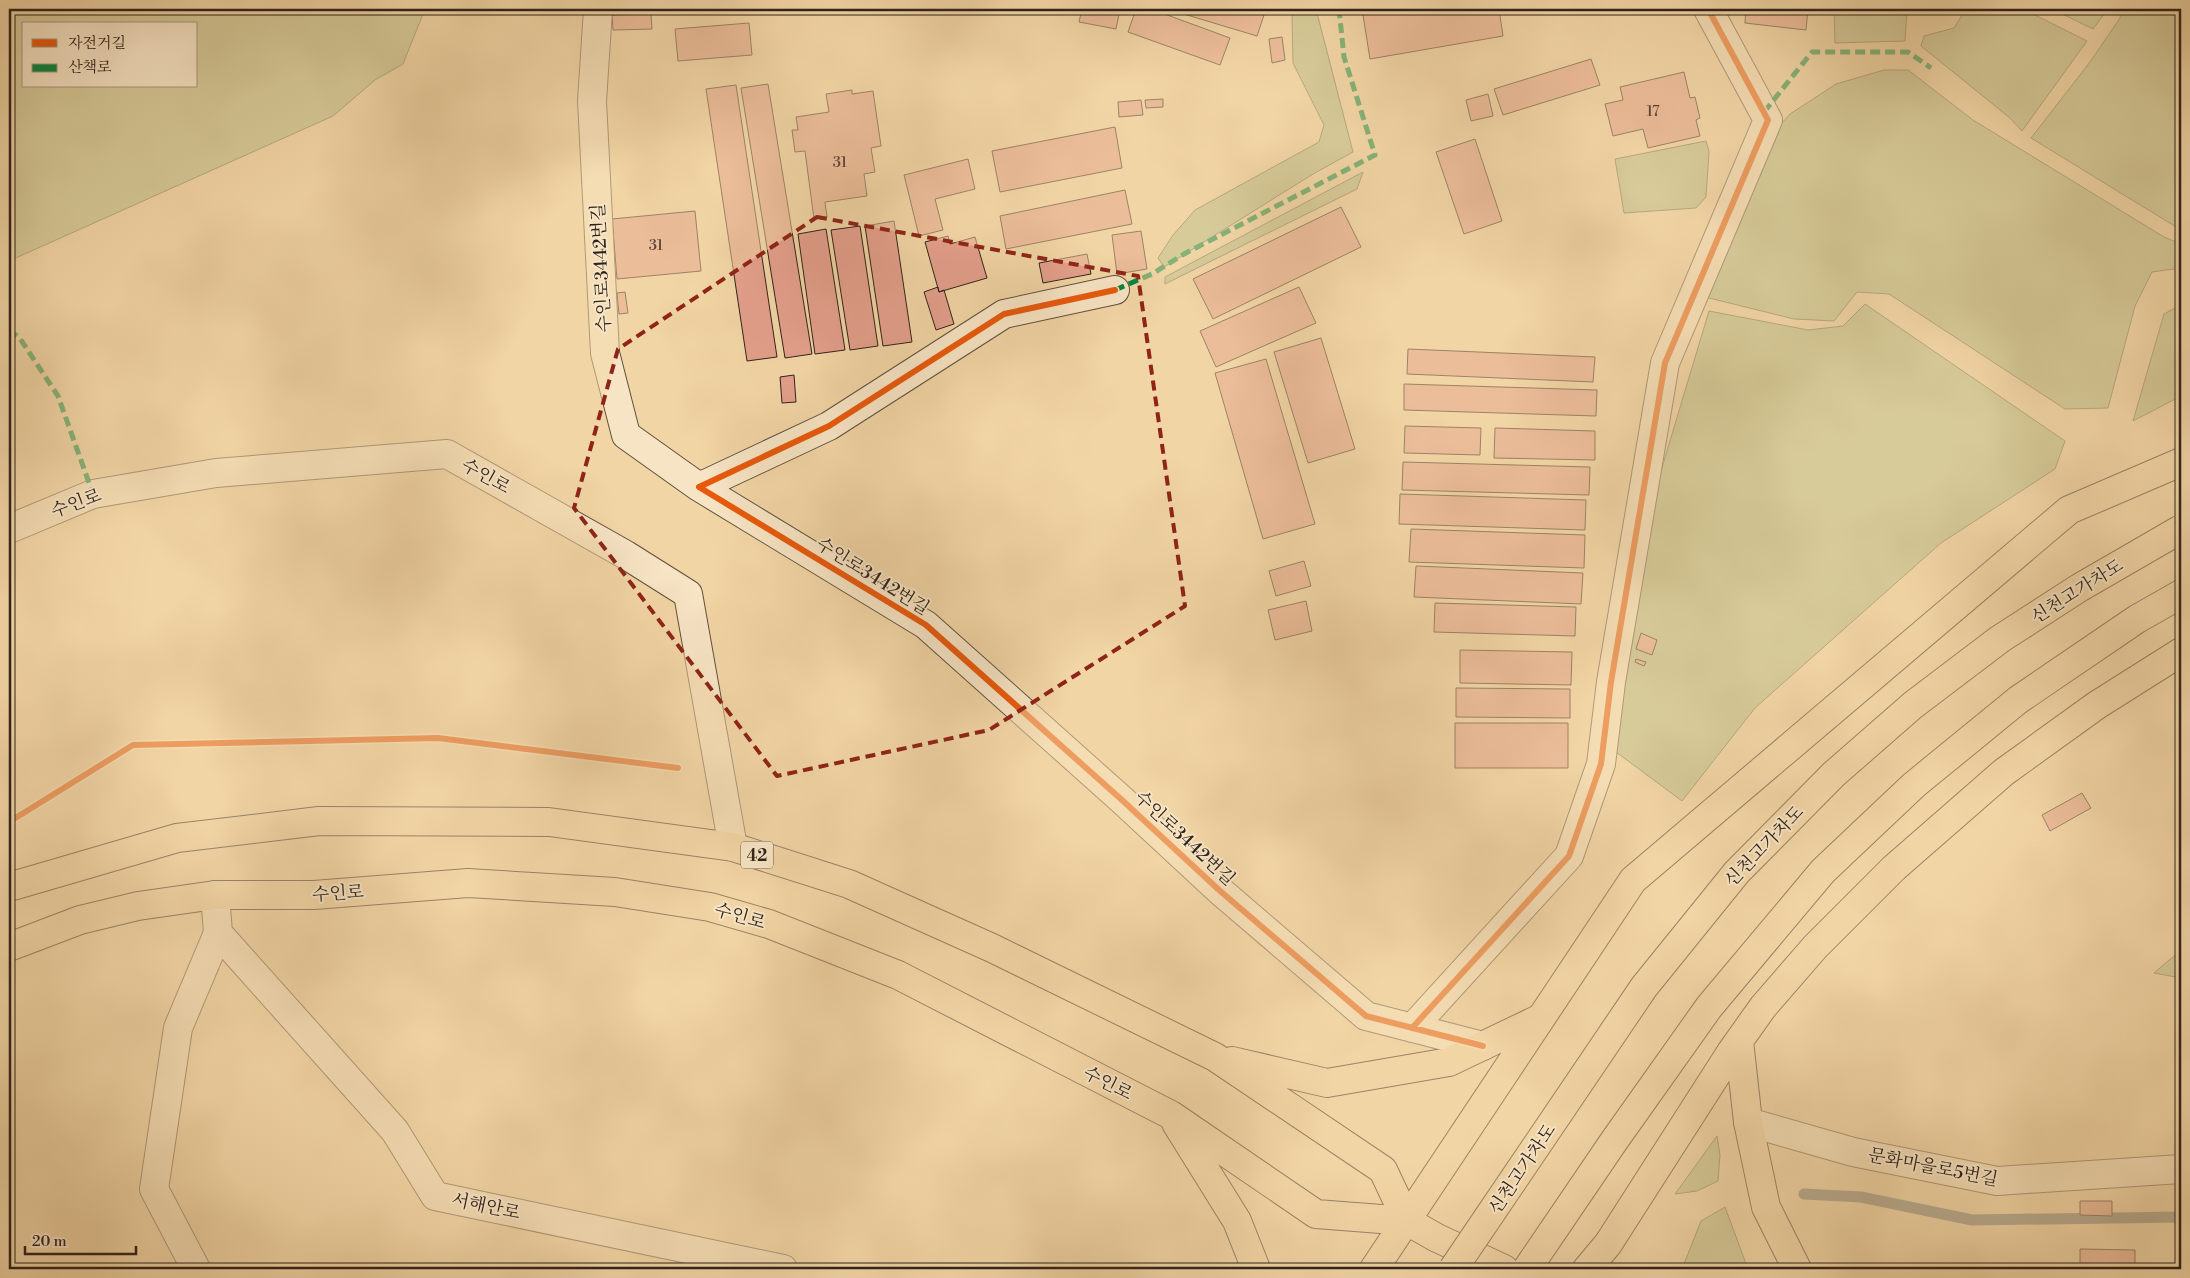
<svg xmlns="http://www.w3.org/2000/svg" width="2190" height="1278" font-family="'Libre Bodoni','Noto Serif KR',serif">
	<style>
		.green { fill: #b5be8b; stroke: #727053; fill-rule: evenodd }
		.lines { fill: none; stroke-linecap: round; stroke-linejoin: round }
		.stream { stroke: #737b76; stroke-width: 11 }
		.building { fill: #e49f8b; stroke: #2f231b }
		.minor-casing { stroke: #60503e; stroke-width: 30 }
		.major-casing { stroke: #2f231b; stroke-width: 30 }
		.minor { stroke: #f7e4c4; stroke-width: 28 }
		.major { stroke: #f2d5a5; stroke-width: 28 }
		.major-bridge-casing { stroke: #2f231b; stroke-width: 30; stroke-linecap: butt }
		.major-bridge { stroke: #f2d5a5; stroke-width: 28 }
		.quiet { stroke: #00873e; stroke-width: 5; stroke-dasharray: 10 5; stroke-linecap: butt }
		.cycleway-casing { stroke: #f7e4c4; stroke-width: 9 }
		.cycleway { stroke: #e8590c; stroke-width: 6 }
		.marked { fill: none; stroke: #8f2418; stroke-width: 4; stroke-dasharray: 10 6; stroke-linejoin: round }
		.labels { text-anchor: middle; stroke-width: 4; stroke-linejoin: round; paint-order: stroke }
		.number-label { font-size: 15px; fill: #5c4237 }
		.shield { fill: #f7e4c4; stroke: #6b5d4e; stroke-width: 1 }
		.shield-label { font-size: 16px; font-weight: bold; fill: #2f231b }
		.street-label { font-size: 18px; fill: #2f231b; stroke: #f7e4c4 }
	</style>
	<rect width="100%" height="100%" fill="#f2d5a5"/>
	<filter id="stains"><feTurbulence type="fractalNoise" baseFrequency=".004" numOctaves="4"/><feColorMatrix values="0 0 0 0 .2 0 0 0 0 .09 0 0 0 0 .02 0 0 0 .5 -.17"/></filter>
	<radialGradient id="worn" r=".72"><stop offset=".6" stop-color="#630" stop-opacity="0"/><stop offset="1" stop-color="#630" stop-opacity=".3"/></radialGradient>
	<!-- green -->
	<path class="green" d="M9 9H425L403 64 375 80 333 116 9 261ZM24 24H196V86H24Z
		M1294 9H1316L1353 152 1313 174 1164 267 1158 258 1173 235 1195 210 1319 142 1324 125 1293 63 1292 18Z
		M1834 9H1907L1905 41 1835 43Z
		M1966 9H2023L2087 41 2022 131 2010 118 1921 46 1924 36 1954 28Z
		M2052 9H2108L2093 29Z
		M2121 9H2181V230L2031 138 2090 62 2120 18Z
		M1884 70H1908L1973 120 2164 237 2181 244V268L2152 272 2135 306 2108 408 2065 409 1889 294 1857 292 1834 321 1794 319 1705 297 1732 239 1781 124 1790 114 1836 84Z
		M1706 141 1709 152 1706 197 1696 208 1624 213 1615 159Z
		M1363 172 1357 189 1165 284V277Z
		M1865 304 2065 441 2055 469 1941 543 1755 708 1682 801 1612 749 1658 481 1709 311 1808 330 1843 326Z
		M2179 306H2181V396L2133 421 2164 314Z
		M2181 949V978L2154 973 2181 950Z
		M1717 1136 1720 1155 1718 1181 1697 1191 1675 1194Z
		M1725 1207 1748 1269H1682L1701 1221Z"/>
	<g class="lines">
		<!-- stream -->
		<path class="stream" d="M1804 1194 1861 1197 1972 1220 2181 1217"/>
	</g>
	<!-- building -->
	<path class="building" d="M1082 9H1120L1116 29 1079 22Z
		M1136 9H1151L1230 38 1220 65 1128 32Z
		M1167 9H1266L1257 36Z
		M1362 9H1499L1503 36 1370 59Z
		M1746 9H1808L1806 30 1745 23Z
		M651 14 652 29 613 30 612 15Z
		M749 23 752 55 678 61 675 29Z
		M1282 37 1285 60 1272 63 1269 39Z
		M1591 59 1600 85 1503 115 1494 89Z
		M1684 72 1690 98 1695 97 1700 118 1696 120 1700 136 1648 148 1643 129 1613 136 1605 104 1623 100 1620 87Z
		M768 84 812 354 785 358 741 88Z
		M736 85 777 357 747 361 706 89Z
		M852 90V94L873 91 881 146 871 148 875 172 864 174 867 196 825 202 827 217 814 219 805 151 795 152 792 130H798L796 117 829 112 826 94Z
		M1488 94 1493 116 1471 121 1466 100Z
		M1163 99V107L1146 108 1145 100Z
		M1141 100 1143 115 1119 117 1118 102Z
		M1115 127 1122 168 1000 192 992 151Z
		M1475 139 1502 221 1464 234 1436 152Z
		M968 159 975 189 935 199 943 230 919 236 904 175Z
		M1125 190 1132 224 1006 249 1000 216Z
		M1341 207 1361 247 1213 319 1193 279Z
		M695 211 701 271 617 279 612 219Z
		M894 221 912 342 883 346 865 226Z
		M860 226 878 346 850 350 831 230Z
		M826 229 845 350 815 354 798 234Z
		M1141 231 1147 269 1117 274 1112 235Z
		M948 236 950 244 975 237 987 278 939 292 925 242Z
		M1087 254 1091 274 1043 283 1039 263Z
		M938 287 939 292 944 290 954 324 936 330 924 292Z
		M1299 287 1316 323 1216 367 1200 331Z
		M625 292 628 313 619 314 617 293Z
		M1321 338 1355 449 1308 463 1274 352Z
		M1408 349 1595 357 1593 382 1407 374Z
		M1266 359 1315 524 1263 539 1215 373Z
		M794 375 796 402 782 403 780 377Z
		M1404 384 1597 390 1596 416 1404 410Z
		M1405 426 1481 428 1480 455 1404 453Z
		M1495 428 1595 431V460L1494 458Z
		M1403 462 1590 467 1589 495 1402 490Z
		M1400 494 1586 500 1585 530 1399 524Z
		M1411 529 1585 535 1584 568 1409 562Z
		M1304 561 1311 586 1276 596 1269 571Z
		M1416 566 1583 573 1581 604 1414 597Z
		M1306 601 1312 631 1275 640 1268 610Z
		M1435 603 1576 607 1575 636 1434 632Z
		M1641 633 1657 640 1652 655 1636 649Z
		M1460 650 1572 652 1571 685 1460 683Z
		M1636 659 1646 662 1644 666 1635 662Z
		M1456 688 1570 689V718L1456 717Z
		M1455 723H1568V768H1455Z
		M2082 793 2091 808 2050 831 2042 815Z
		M2080 1201H2112V1216L2080 1215Z
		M2080 1249 2135 1250V1268L2080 1267Z"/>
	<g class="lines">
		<defs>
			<path id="minor" d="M598 9 592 101 605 353 626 435 699 487
				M1115 290 1004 314 829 426 699 487 926 625 1122 800 1219 890 1366 1016 1483 1046
				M9 529 93 494 216 473 447 454 626 555 688 594 733 847
				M218 933 395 1131 435 1196 783 1269
				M1412 1028 1569 856 1601 764 1611 682 1665 363 1768 120 1708 9
				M1748 1122 1853 1152 1997 1181 2181 1169
				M196 1269 154 1189 178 1028 218 933 215 895"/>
			<path id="major" d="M9 887 177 838 319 821 549 822 733 847 849 884 992 948 1215 1057 1383 1170 1407 1221
				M9 947 80 920 138 906 215 895H314L468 883 615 892 710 907 769 924 898 975 1171 1115 1316 1214 1407 1221 1437 1238 1504 1269
				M1739 1041 1748 1122 1766 1207 1797 1269
				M1232 1061 1327 1083 1449 1062 1541 1018
				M1176 1123 1237 1221 1256 1269
				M1374 1269 1633 880 2069 510 2181 462
				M1527 1269 1614 1141 1709 1007 1823 871 1914 785 2018 700 2137 619 2181 594
				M1587 1269 1608 1244 1731 1052 1763 1007 1815 947 1894 868 2004 772 2097 705 2181 652"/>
		</defs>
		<!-- minor casing -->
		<use href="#minor" class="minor-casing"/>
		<!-- major casing -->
		<use href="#major" class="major-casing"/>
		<!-- minor -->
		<use href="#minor" class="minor"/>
		<!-- major -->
		<use href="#major" class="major"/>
		<defs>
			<path id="major-bridge" d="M1453 1269 1644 987 1737 872 1834 774 1913 705 2000 639 2079 588 2181 529"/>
		</defs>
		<!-- major-bridge casing -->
		<use href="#major-bridge" class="major-bridge-casing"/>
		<!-- major-bridge -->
		<use href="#major-bridge" class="major-bridge"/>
		<!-- quiet -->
		<path class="quiet" d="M1764 112 1812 52H1908L1931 68
			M1115 290 1152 274 1184 254 1375 155 1344 57 1339 9
			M9 330 19 337 58 396 93 494"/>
		<defs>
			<path id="cycleway" d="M1115 290 1004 314 829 426 699 487 926 625 1122 800 1219 890 1366 1016 1483 1046
				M9 822 133 745 438 738 678 768
				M1412 1028 1569 856 1601 764 1611 682 1665 363 1768 120 1708 9"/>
		</defs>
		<!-- cycleway casing -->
		<use href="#cycleway" class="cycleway-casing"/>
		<!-- cycleway -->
		<use href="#cycleway" class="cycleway"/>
	</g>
	<!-- marked area -->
	<path d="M0 0H2190V1278H0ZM817 217 1138 276 1185 606 989 730 777 776 574 508 618 349Z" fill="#f2d5a5" fill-opacity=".55" fill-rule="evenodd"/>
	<path class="marked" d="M817 217 1138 276 1185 606 989 730 777 776 574 508 618 349Z"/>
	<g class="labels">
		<!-- number labels -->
		<g class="number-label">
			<text x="1653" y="116">17</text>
			<text x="840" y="167">31</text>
			<text x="656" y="250">31</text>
		</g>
		<!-- shield labels -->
		<rect class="shield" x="741" y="841.5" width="32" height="27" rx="4"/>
		<g class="shield-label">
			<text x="757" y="861">42</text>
		</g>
		<!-- street labels -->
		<g class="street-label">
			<text transform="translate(601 268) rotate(-93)" y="6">수인로3442번길</text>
			<text transform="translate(486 476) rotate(29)" y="6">수인로</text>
			<text transform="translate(76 503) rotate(-20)" y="6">수인로</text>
			<text transform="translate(873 576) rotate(32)" y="6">수인로3442번길</text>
			<text transform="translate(2077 591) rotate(-32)" y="6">신천고가차도</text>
			<text transform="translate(1185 838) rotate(43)" y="6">수인로3442번길</text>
			<text transform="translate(1764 846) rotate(-46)" y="6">신천고가차도</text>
			<text transform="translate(338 893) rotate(-4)" y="6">수인로</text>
			<text transform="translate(740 916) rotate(16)" y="6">수인로</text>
			<text transform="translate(1108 1083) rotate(27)" y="6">수인로</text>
			<text transform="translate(1933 1167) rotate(11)" y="6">문화마을로5번길</text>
			<text transform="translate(1522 1169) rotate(-56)" y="6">신천고가차도</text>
			<text transform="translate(486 1206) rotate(12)" y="6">서해안로</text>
		</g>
	</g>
	<!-- margin -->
	<rect width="2190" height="1278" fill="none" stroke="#f2d5a5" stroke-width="30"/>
	<rect x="10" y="10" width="2170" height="1258" fill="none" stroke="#2f231b" stroke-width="2.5"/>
	<rect x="15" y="15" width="2160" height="1248" fill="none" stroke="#2f231b"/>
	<!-- legend -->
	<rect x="22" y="22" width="175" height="65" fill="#f7e4c4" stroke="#a79780"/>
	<rect x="32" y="39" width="25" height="8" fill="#e8590c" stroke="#a79780"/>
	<text x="68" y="48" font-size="15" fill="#2f231b">자전거길</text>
	<rect x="32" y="64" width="25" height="8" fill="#00873e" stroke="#a79780"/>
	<text x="68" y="72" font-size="15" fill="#2f231b">산책로</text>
	<!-- scale -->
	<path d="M25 1246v8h111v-8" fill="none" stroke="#2f231b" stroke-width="2.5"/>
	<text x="32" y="1246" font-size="15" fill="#2f231b" stroke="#f7e4c4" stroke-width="4" paint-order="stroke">20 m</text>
	<rect width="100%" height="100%" filter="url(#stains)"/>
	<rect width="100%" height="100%" fill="url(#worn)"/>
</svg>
